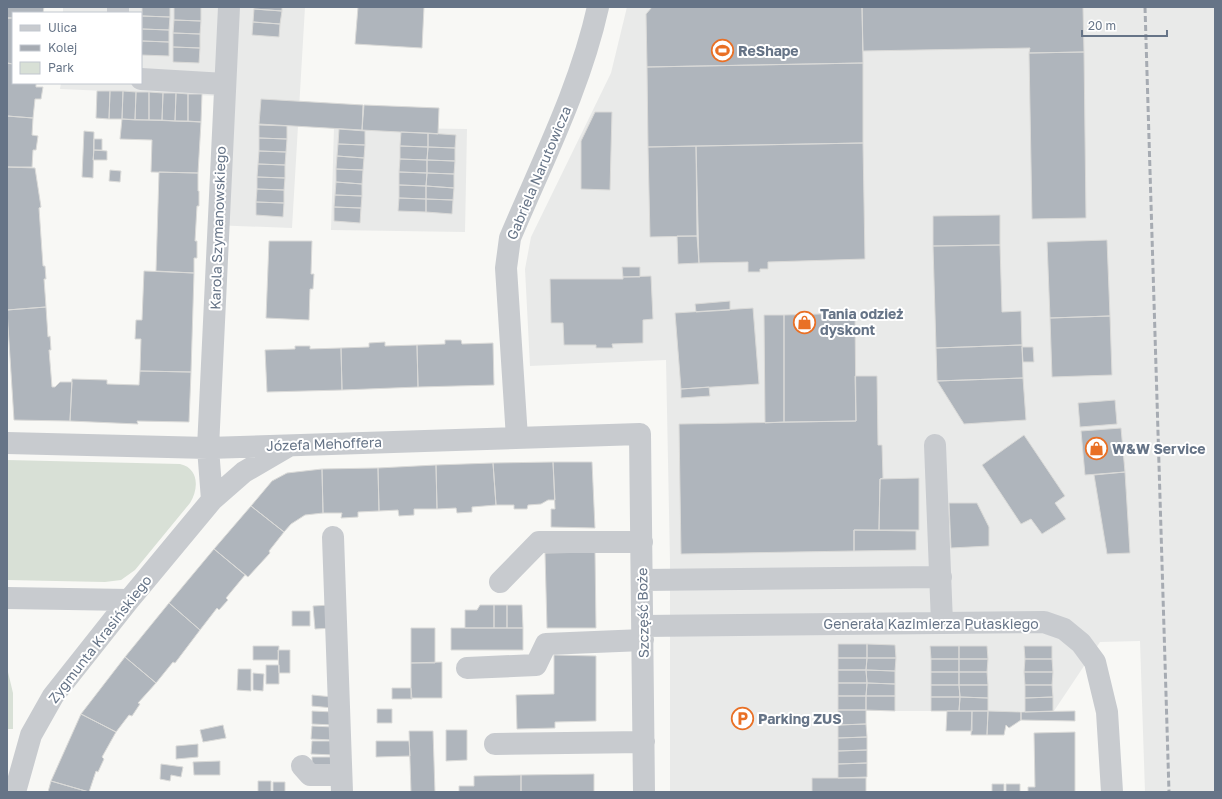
<svg xmlns="http://www.w3.org/2000/svg" width="1222" height="799" font-family="'Golos Text',sans-serif">
	<style>
		.built { fill: #e9eae9 }
		.green { fill: #d8e0d6 }
		.building { fill: #afb5bc; stroke: #dadad8 }
		.lines { fill: none; stroke-linecap: round; stroke-linejoin: round }
		.minor { stroke: #c8cbcf; stroke-width: 22 }
		.rail { stroke: #a6abb2; stroke-width: 3; stroke-dasharray: 6 3; stroke-linecap: butt }
		.labels { text-anchor: middle; stroke-width: 4; stroke-linejoin: round; paint-order: stroke }
		.poi-label { font-size: 14px; font-weight: bold; fill: #667487; stroke: #fff; text-anchor: start }
		.street-label { font-size: 14px; fill: #667487; stroke: #fff }
	</style>
	<rect width="100%" height="100%" fill="#f8f8f5"/>
	<!-- built -->
	<path class="built" d="M63 7H305L292 228 211 225 219 96 60 89 61 83H141V13H63Z
		M627 7H1215V792H1145L1140 641 1100 642 1054 711H866V792H670V562L666 360 530 366 525 269 531 237 611 73Z
		M334 127 467 129 465 232 331 230Z"/>
	<!-- green -->
	<path class="green" d="M7 460 180 464C199 468 199 489 190 503L135 570 121 580 105 582 7 580Z
		M7 668 13 693V729H7Z"/>
	<!-- building -->
	<path class="building" d="M7 7H44L43 13H13V18H7Z
		M142 7H170V17L142 16Z
		M174 7H201V21L174 20Z
		M254 7H282V11L254 9Z
		M358 7H424L422 48 355 44Z
		M652 7H862L863 63 647 67 646 14Z
		M862 7H1083L1084 52 1029 53 1030 48 863 51Z
		M254 9 282 11 280 24 253 22Z
		M142 16 170 17 169 30 142 29Z
		M7 18H13V64L7 63Z
		M174 20 201 21 200 34 173 33Z
		M253 22 280 24 279 37 252 35Z
		M142 29 169 30V42L142 41Z
		M173 33 200 34V48L173 47Z
		M142 41 169 42V56L141 55Z
		M173 47 200 48 199 63 173 62Z
		M1084 52 1086 218 1032 219 1029 53Z
		M7 63 13 64V83H36V87H43L41 99H35L33 118 7 116Z
		M863 63V143L648 147 647 67Z
		M97 91H110L109 119 96 118Z
		M110 91H123L122 119H109Z
		M123 91 136 92 135 120 122 119Z
		M136 92H149V120H135Z
		M149 92 163 93 162 120H149Z
		M163 93H176L175 121 162 120Z
		M176 93 188 94V121H175Z
		M188 94H202L201 122 188 121Z
		M261 99 363 105 362 130 259 124Z
		M364 105 439 108 438 134 362 130Z
		M595 112H612L610 190 581 189V141Z
		M7 116 33 118 32 135 38 136 36 150H33L32 167H7Z
		M122 119 201 122 198 173 151 172 152 140 120 139Z
		M259 125 287 126V139L259 138Z
		M339 129 365 131V145L338 144Z
		M84 131 94 132 93 178 82 177Z
		M401 132 428 133V147L400 146Z
		M428 133 456 135 455 148 428 147Z
		M259 138 287 139 286 152 259 151Z
		M94 139H102V150H94Z
		M863 143 865 259 768 262V269H760V272H748V262L699 263 696 146Z
		M338 144 365 145 364 158 337 156Z
		M400 146 428 147 427 160 400 159Z
		M696 146 697 236 650 237 648 147Z
		M428 147 455 148V161L427 160Z
		M94 150 107 151V160H93Z
		M259 151 286 152 285 165 258 164Z
		M337 156 364 158 363 170 336 169Z
		M400 159 427 160V173L399 172Z
		M427 160 455 161 454 174 427 173Z
		M258 164 285 165V178L257 177Z
		M7 167 35 168 41 207 39 208 43 266H45L46 279H44L46 307 7 310Z
		M336 169 363 170 362 184 336 182Z
		M110 170 121 171 120 182 109 181Z
		M159 172 198 173V191H199V206H197L195 241H197V258H194V273L156 271Z
		M399 172 427 173 426 186 399 185Z
		M427 173 454 174V188L426 186Z
		M257 177 285 178 284 190 257 189Z
		M336 182 362 184V196L335 195Z
		M399 185 426 186V199L399 198Z
		M426 186 454 188 453 200 426 199Z
		M257 189 284 190V203L256 202Z
		M335 195 362 196 361 208 334 207Z
		M399 198 426 199V212L398 211Z
		M426 199 453 200 452 214 426 212Z
		M256 202 284 203 283 217 256 215Z
		M334 207 361 208 360 223 334 221Z
		M1000 215V245L933 246V216Z
		M677 236H697L699 263 678 264Z
		M1107 240 1110 316 1050 318 1047 242Z
		M269 241H312L311 274H314L313 289H310L309 320 266 318Z
		M1000 245 1002 312 1021 311 1022 345 936 348 933 246Z
		M622 267H640V277H623Z
		M144 271 194 273 191 372 140 371 141 339H135L136 320H142Z
		M651 276 653 319 643 320V343L612 344 613 348H596V345H564L563 323H551L550 279H623V277Z
		M730 301V310L696 312 695 304Z
		M46 307 48 337 50 336 51 350H49L52 387H55L60 382H72L70 421 14 420 7 310Z
		M753 308 759 384 681 389 675 313Z
		M855 313 856 421 784 422V315Z
		M764 315H784V422L765 423Z
		M1110 316 1112 375 1052 377 1050 318Z
		M445 340H461L462 344 493 343 494 385 418 387 417 345 445 344Z
		M385 342V346L417 345 418 387 342 390 341 348 369 347V343Z
		M1022 345 1023 378 937 381 936 348Z
		M295 346H310V349L341 348 342 390 267 392 265 350 295 349Z
		M1022 347H1033L1034 362H1023Z
		M140 371 191 372 189 422 137 421 138 424 70 421 72 379 107 380V384L139 385Z
		M855 376H877L878 445H882L883 478 880 479 879 530H854V551L681 554 679 424 856 421Z
		M1023 378 1026 420 964 424 937 381Z
		M709 387 710 396 681 398V389Z
		M1115 400 1117 424 1080 427 1078 403Z
		M1121 428 1125 472 1085 475 1081 431Z
		M1024 435 1065 496 1055 503 1066 519 1042 534 1031 519 1021 524 982 465Z
		M553 462 555 500H548L541 504 528 505 527 509H514V505H496L493 463Z
		M553 462H592L595 528 551 527V509H555Z
		M493 463 496 505 472 507V512L457 513 456 508 437 509 436 465Z
		M436 465 437 509H414V515L399 516 398 510 379 511 378 468Z
		M378 468 379 511 358 512V517L341 518 342 513H323L322 469Z
		M322 469 323 513 305 515 291 524 284 532 251 506 272 481 287 473Z
		M1125 472 1130 553 1107 554 1094 475Z
		M919 478V530H879L880 479Z
		M949 503H977L989 527V546L951 548Z
		M251 506 284 532 269 551 270 553 248 577 214 549Z
		M854 530 916 531V550L854 551Z
		M214 549 245 575 226 598 228 600 219 610 217 608 200 630 169 603Z
		M595 552 596 628H547L545 553Z
		M169 603 200 630 175 663 173 662 156 683 125 657Z
		M331 605 333 628 315 629 313 606Z
		M480 605H494V628H465V610H477Z
		M494 605H507V628H494Z
		M507 605H522L523 628H507Z
		M292 611H310V626H292Z
		M411 628H435V663H411Z
		M451 628H523V650H451Z
		M838 644H867V658H838Z
		M867 644 895 645 896 658H867Z
		M253 646H279L278 660H253Z
		M930 646H959V659H931Z
		M959 646H987L988 659H959Z
		M1024 646H1052V659H1025Z
		M278 650H290V673H279Z
		M554 655 596 656V721L555 722V728L517 729 516 695 554 694Z
		M125 657 156 683 138 703 140 704 132 716 129 715 116 732 81 714Z
		M838 658H867L866 670H838Z
		M867 658H896L895 671 866 670Z
		M931 659H959V672H931Z
		M959 659H988L987 672H959Z
		M1025 659H1052L1053 672H1024Z
		M442 662V698H411V663Z
		M266 665H279V684H266Z
		M238 669H251V691L237 690Z
		M838 670H866L867 683H838Z
		M866 670 895 671V684L867 683Z
		M931 672H959V685H931Z
		M959 672H987L988 685H959Z
		M1024 672H1053L1052 685H1025Z
		M253 673 264 674 263 691 253 690Z
		M838 683H867L866 696H838Z
		M867 683 895 684V696H866Z
		M931 685H959L960 697H931Z
		M959 685H988V698L960 697Z
		M1025 685H1052L1053 697 1025 698Z
		M392 688H411L412 699H392Z
		M312 695 333 697V708L312 706Z
		M838 696H866V710H838Z
		M866 696H895V711L866 710Z
		M931 697H960L959 711H931Z
		M960 697 988 698V711H959Z
		M1053 697V711L1025 712V698Z
		M377 709H392V723H377Z
		M838 710H866V724L838 725Z
		M312 711 333 712V725L312 724Z
		M947 711H972V731H946Z
		M972 711H988L987 735H971Z
		M988 711 1021 712V720L1009 728 1006 725 1004 735H987Z
		M1075 711V721L1021 720V712Z
		M81 714 116 732 102 757 104 759 98 772 96 771 89 792 51 781Z
		M866 724 867 737 838 738V725Z
		M223 725 226 738 203 742 200 730Z
		M312 726 333 727 332 740 311 739Z
		M446 730H467V760L446 761Z
		M409 731H433L435 792H411Z
		M1075 732V792H1028V787H1035L1034 733Z
		M867 737V750L838 751V738Z
		M312 741H333V755L311 754Z
		M376 741H409L410 756 376 757Z
		M198 744V757L176 759V746Z
		M867 750V763L838 764V751Z
		M312 757H333V770H312Z
		M220 761V775H194L193 762Z
		M867 763V777L838 778V764Z
		M161 764 183 767 181 777 171 775 170 781 160 779Z
		M594 774V792H521V775Z
		M521 775V792H442H459V786H474V776Z
		M812 778H866V792H812Z
		M51 781 89 792H48Z
		M258 781H271V792H258Z
		M273 782H285V792H273Z
		M992 784H1004V792H992Z
		M1006 784H1020V792H1006Z"/>
	<g class="lines">
		<!-- minor -->
		<path class="minor" d="M118 13V7
			M141 79 225 84
			M517 438 506 268 510 238C542 162 580 88 598 7
			M7 443 208 448 640 434 644 792
			M935 445 942 623
			M212 500 208 448 229 7
			M333 537 342 792
			M642 580 941 577
			M500 582 539 542H642
			M7 598 129 600
			M643 626 1044 622 1064 629 1081 643 1095 662 1107 712 1112 792
			M467 668 536 665 546 644 643 640
			M495 744 644 742
			M302 766 310 775H341
			M15 792 31 735 53 696 129 600 212 500 244 472 287 447"/>
		<!-- rail -->
		<path class="rail" d="M1145 7 1169 792"/>
	</g>
	<!-- icons -->
	<defs>
		<symbol id="stadium-ring" viewBox="-11 -11 22 22"><circle r="9.5" fill="#fff" stroke="#e97025" stroke-width="1.5"/><path d="M0-5a6.5 5 0 1 0 0 10a6.5 5 0 1 0 0-10ZM-3.5-1.8h7v3.6h-7Z" fill="#e97025"/></symbol>
		<symbol id="shop-ring" viewBox="-11 -11 22 22"><circle r="9.5" fill="#fff" stroke="#e97025" stroke-width="1.5"/><path d="M-5-2.5h2.3a2.7 3.5 0 0 1 5.4 0H5L5.5 6h-11ZM-1.5-2.5h3a1.5 2.3 0 0 0-3 0Z" fill="#e97025"/></symbol>
		<symbol id="parking-ring" viewBox="-11 -11 22 22"><circle r="9.5" fill="#fff" stroke="#e97025" stroke-width="1.5"/><path d="M-3.5-5.5H1a3.5 3.5 0 0 1 0 7H-1V5.5H-3.5ZM-1-3.4V-.6H.8a1.4 1.4 0 0 0 0-2.8Z" fill="#e97025"/></symbol>
	</defs>
	<g fill-rule="evenodd">
		<use href="#stadium-ring" x="710" y="38" width="25" height="25"/>
		<use href="#shop-ring" x="792" y="310" width="25" height="25"/>
		<use href="#shop-ring" x="1084" y="436" width="25" height="25"/>
		<use href="#parking-ring" x="730" y="706" width="25" height="25"/>
	</g>
	<g class="labels">
		<!-- poi labels -->
		<g class="poi-label">
			<text x="738" y="56">ReShape</text>
			<text x="820" y="319">Tania odzież<tspan x="820" dy="16">dyskont</tspan></text>
			<text x="1112" y="454">W&amp;W Service</text>
			<text x="758" y="724">Parking ZUS</text>
		</g>
		<!-- street labels -->
		<g class="street-label">
			<text transform="translate(539 173) rotate(-67)" y="5">Gabriela Narutowicza</text>
			<text transform="translate(218 228) rotate(-88)" y="5">Karola Szymanowskiego</text>
			<text transform="translate(324 444) rotate(-2)" y="5">Józefa Mehoffera</text>
			<text transform="translate(643 613) rotate(-91)" y="5">Szczęść Boże</text>
			<text x="931" y="629">Generała Kazimierza Pułaskiego</text>
			<text transform="translate(100 639) rotate(-52)" y="5">Zygmunta Krasińskiego</text>
		</g>
	</g>
	<!-- border -->
	<rect width="1222" height="799" fill="none" stroke="#667487" stroke-width="16"/>
	<!-- legend -->
	<rect x="12" y="12" width="130" height="72" fill="#ffffff" stroke="#c2c7cf"/>
	<rect x="20" y="25" width="20" height="6" fill="#c8cbcf" stroke="#c2c7cf"/>
	<text x="48" y="32" font-size="12" fill="#667487">Ulica</text>
	<rect x="20" y="45" width="20" height="6" fill="#a6abb2" stroke="#c2c7cf"/>
	<text x="48" y="52" font-size="12" fill="#667487">Kolej</text>
	<rect x="20" y="62" width="20" height="12" fill="#d8e0d6" stroke="#c2c7cf"/>
	<text x="48" y="72" font-size="12" fill="#667487">Park</text>
	<!-- scale -->
	<path d="M1082 30v6h85v-6" fill="none" stroke="#667487" stroke-width="2"/>
	<text x="1088" y="30" font-size="12" fill="#667487" stroke="#ffffff" stroke-width="3" paint-order="stroke">20 m</text>
</svg>
